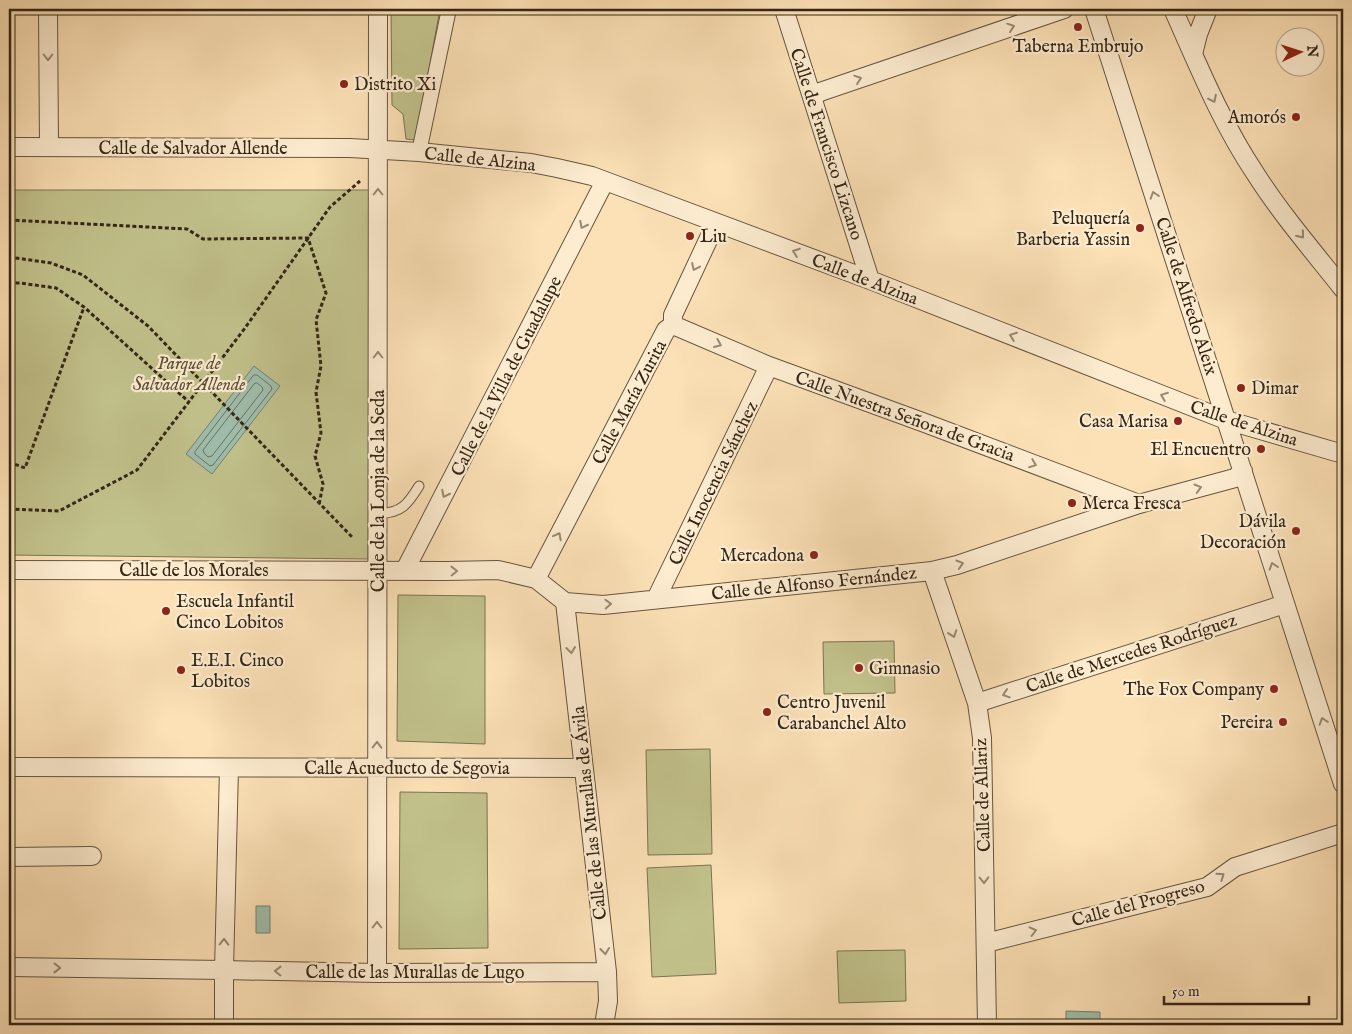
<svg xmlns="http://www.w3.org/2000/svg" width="1352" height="1034" font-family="'IM FELL English',serif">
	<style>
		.green { fill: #c2c28c; stroke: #7b7452 }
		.water { fill: #9fbead; stroke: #748171 }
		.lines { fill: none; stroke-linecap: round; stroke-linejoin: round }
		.shore { stroke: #6a7262; stroke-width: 1 }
		.service-casing { stroke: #66553f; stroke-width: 11 }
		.pedestrian-casing { stroke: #66553f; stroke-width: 16 }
		.minor-casing { stroke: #66553f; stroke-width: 20 }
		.path { stroke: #342617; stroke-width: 3; stroke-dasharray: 4 2.5; stroke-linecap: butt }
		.service { stroke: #fdecd0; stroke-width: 9 }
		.pedestrian { stroke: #fdecd0; stroke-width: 14 }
		.minor { stroke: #fdecd0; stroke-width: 18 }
		.oneway { stroke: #988974 }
		.poi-dot { fill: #8f2418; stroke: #fdecd0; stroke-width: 2 }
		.labels { text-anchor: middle; stroke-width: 4.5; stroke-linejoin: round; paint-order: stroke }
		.poi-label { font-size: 18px; fill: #342617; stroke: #fdecd0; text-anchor: start }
		.street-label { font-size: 18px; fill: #342617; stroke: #fdecd0 }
		.park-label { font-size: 18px; font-style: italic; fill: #584d34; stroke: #fdecd0 }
	</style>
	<rect width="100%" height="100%" fill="#fce1b6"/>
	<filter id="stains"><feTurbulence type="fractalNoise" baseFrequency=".004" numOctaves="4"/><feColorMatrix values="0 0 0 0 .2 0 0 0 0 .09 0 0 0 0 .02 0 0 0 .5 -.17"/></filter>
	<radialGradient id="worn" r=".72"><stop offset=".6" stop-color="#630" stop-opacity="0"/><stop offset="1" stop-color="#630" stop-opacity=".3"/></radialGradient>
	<!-- green -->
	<path class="green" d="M391 9H440L416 140 406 139 403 114 392 105Z
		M9 190H372L368 559 9 555Z
		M398 595 485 596V744L397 741Z
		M894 641 895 693 824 694 823 642Z
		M710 749 712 854 648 855 646 750Z
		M400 792 487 793 488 948 399 949Z
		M711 865 716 974 652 977 647 868Z
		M905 950 906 1001 839 1003 837 951Z"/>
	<!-- water -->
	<path class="water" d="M254 366 280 386 212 474 186 454Z
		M256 906H270V933H256Z
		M1066 1011 1100 1012V1025H1066Z"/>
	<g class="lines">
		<!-- shore -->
		<path class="shore" d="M254 375H257L271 386 272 389 213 465 210 466 195 454V452Z
			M257 383 262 387 263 390 212 456 208 457 204 453 203 450 254 384Z"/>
		<defs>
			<path id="service" d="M378 513C401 514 408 504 419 486"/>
			<path id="pedestrian" d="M419 152 449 9"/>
			<path id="minor" d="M48 9 49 147
				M784 9 870 280
				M1094 9 1343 784
				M1173 9C1198 65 1221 122 1255 173 1281 214 1313 251 1343 289
				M1193 54 1198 34 1208 9
				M813 97 820 92 1064 9
				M9 147 350 148 419 152 531 163 557 168 592 176 870 280 1226 420 1343 454
				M673 325 769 366 925 423 1139 504
				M673 325V315L716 223
				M9 570 446 571 498 570 536 579 565 602 603 605 932 571 957 565 1139 504 1235 478 1243 471
				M405 570 605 181
				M932 571 977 703 982 738 987 1025
				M536 579 666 330 673 325
				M656 599 769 366
				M565 602 607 972 608 1001 604 1025
				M977 703 1285 604
				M9 767 584 768
				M9 857 92 856
				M986 943 1207 887 1235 867 1343 833
				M9 967 224 970 377 973 607 972
				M377 973 378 9
				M224 1025V970L229 768"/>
		</defs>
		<!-- service casing -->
		<use href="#service" class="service-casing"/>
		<!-- pedestrian casing -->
		<use href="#pedestrian" class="pedestrian-casing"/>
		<!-- minor casing -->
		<use href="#minor" class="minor-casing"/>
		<!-- path -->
		<path class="path" d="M9 220 187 229 203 239 308 238 326 293 316 320 321 366 316 392 321 433 315 456 323 484 319 505
			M9 257 51 263 83 275 148 326 353 538
			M9 283H20L56 288 84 307 189 402
			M9 462 25 468 84 307
			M9 509 59 511 137 470 245 328 330 207 360 181"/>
		<!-- service -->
		<use href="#service" class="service"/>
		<!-- pedestrian -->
		<use href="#pedestrian" class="pedestrian"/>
		<!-- minor -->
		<use href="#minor" class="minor"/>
	</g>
	<!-- one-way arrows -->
	<defs><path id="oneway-chevron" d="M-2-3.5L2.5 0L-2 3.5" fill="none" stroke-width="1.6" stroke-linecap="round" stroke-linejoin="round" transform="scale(1.25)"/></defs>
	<g class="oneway">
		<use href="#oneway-chevron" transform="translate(1011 27) rotate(-19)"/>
		<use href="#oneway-chevron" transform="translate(48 57) rotate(90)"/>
		<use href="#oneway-chevron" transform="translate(858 79) rotate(-19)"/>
		<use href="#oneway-chevron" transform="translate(1213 99) rotate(64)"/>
		<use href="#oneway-chevron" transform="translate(378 192) rotate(-90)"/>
		<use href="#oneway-chevron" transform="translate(1154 195) rotate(-108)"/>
		<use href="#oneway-chevron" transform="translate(583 225) rotate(117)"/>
		<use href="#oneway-chevron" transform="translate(1301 235) rotate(51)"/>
		<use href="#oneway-chevron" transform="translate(796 252) rotate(-160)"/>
		<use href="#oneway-chevron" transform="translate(695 267) rotate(115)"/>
		<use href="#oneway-chevron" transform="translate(1013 336) rotate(-159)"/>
		<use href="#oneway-chevron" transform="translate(718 344) rotate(23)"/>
		<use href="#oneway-chevron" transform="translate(378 355) rotate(-90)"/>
		<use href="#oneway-chevron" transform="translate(1164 396) rotate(-159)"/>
		<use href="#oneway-chevron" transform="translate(1033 464) rotate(21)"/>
		<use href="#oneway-chevron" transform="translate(1198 488) rotate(-16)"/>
		<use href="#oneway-chevron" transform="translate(445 494) rotate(117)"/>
		<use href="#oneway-chevron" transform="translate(558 536) rotate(-62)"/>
		<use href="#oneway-chevron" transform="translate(960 564) rotate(-17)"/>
		<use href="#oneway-chevron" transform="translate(1273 566) rotate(-108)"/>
		<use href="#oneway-chevron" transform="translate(454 571) rotate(-1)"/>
		<use href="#oneway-chevron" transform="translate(608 604) rotate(-3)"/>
		<use href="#oneway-chevron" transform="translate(953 634) rotate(71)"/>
		<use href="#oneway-chevron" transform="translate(571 650) rotate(83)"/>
		<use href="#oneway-chevron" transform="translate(1006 694) rotate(162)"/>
		<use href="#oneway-chevron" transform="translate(1323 721) rotate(-108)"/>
		<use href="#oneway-chevron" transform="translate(377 745) rotate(-89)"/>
		<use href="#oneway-chevron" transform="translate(1221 876) rotate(-35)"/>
		<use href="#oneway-chevron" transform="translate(984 880) rotate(89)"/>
		<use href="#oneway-chevron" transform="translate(377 925) rotate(-90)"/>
		<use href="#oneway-chevron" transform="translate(1033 931) rotate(-14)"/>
		<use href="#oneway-chevron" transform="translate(224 942) rotate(-89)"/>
		<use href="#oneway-chevron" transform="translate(605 951) rotate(84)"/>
		<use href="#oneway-chevron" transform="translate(57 968) rotate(1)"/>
		<use href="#oneway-chevron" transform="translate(278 971) rotate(-179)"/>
	</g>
	<!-- markers -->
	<g class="poi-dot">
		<circle cx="1078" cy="27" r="5"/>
		<circle cx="344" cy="84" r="5"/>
		<circle cx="1296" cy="117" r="5"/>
		<circle cx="1140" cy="228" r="5"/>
		<circle cx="690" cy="236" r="5"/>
		<circle cx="1241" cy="388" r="5"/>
		<circle cx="1178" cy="421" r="5"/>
		<circle cx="1261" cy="449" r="5"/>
		<circle cx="1072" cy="503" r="5"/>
		<circle cx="1296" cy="531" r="5"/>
		<circle cx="814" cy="555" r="5"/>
		<circle cx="166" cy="611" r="5"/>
		<circle cx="859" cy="668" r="5"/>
		<circle cx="181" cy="670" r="5"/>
		<circle cx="1274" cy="689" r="5"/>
		<circle cx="767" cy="712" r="5"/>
		<circle cx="1283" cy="722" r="5"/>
	</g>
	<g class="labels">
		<!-- poi labels -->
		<g class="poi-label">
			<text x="1078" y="52" text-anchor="middle">Taberna Embrujo</text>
			<text x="354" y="90">Distrito Xi</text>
			<text x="1286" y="123" text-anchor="end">Amorós</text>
			<text x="1130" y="224" text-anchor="end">Peluquería<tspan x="1130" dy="21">Barberia Yassin</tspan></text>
			<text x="700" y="242">Liu</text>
			<text x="1251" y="394">Dimar</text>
			<text x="1168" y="427" text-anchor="end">Casa Marisa</text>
			<text x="1251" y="455" text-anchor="end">El Encuentro</text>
			<text x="1082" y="509">Merca Fresca</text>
			<text x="1286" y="527" text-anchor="end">Dávila<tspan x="1286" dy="21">Decoración</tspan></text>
			<text x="804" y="561" text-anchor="end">Mercadona</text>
			<text x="176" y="607">Escuela Infantil<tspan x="176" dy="21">Cinco Lobitos</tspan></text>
			<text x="191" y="666">E.E.I. Cinco<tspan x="191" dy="21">Lobitos</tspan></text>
			<text x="869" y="674">Gimnasio</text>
			<text x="1264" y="695" text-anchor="end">The Fox Company</text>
			<text x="777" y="708">Centro Juvenil<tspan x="777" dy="21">Carabanchel Alto</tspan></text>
			<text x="1273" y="728" text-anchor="end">Pereira</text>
		</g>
		<!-- street labels -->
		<g class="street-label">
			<text transform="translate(827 144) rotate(72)" y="6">Calle de Francisco Lizcano</text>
			<text x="193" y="154">Calle de Salvador Allende</text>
			<text transform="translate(480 159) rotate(6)" y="6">Calle de Alzina</text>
			<text transform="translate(865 279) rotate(21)" y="6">Calle de Alzina</text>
			<text transform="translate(1187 296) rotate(72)" y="6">Calle de Alfredo Aleix</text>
			<text transform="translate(506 376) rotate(-63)" y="6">Calle de la Villa de Guadalupe</text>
			<text transform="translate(629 402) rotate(-62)" y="6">Calle María Zurita</text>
			<text transform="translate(905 416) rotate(20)" y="6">Calle Nuestra Señora de Gracia</text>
			<text transform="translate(1244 423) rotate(18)" y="6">Calle de Alzina</text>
			<text transform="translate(713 483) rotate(-64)" y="6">Calle Inocencia Sánchez</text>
			<text transform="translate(378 491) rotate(-90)" y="6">Calle de la Lonja de la Seda</text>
			<text x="194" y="576">Calle de los Morales</text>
			<text transform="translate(814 583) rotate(-6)" y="6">Calle de Alfonso Fernández</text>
			<text transform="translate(1131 653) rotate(-18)" y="6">Calle de Mercedes Rodríguez</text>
			<text x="407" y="774">Calle Acueducto de Segovia</text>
			<text transform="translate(982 795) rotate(-92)" y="6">Calle de Allariz</text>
			<text transform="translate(589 813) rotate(-96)" y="6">Calle de las Murallas de Ávila</text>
			<text transform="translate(1138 903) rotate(-15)" y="6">Calle del Progreso</text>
			<text x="415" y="978">Calle de las Murallas de Lugo</text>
		</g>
		<!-- park labels -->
		<g class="park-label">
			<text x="189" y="369">Parque de<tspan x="189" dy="21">Salvador Allende</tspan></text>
		</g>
	</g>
	<!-- margin -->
	<rect width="1352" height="1034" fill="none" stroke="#fce1b6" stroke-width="30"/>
	<rect x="10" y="10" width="1332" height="1014" fill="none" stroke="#342617" stroke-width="2.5"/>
	<rect x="15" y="15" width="1322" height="1004" fill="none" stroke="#342617"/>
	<!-- north arrow -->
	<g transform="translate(1300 52) rotate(86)"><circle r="24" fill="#fdecd0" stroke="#ad9d86"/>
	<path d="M0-4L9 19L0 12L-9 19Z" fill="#8f2418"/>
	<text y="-8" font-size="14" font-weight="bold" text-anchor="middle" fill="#342617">N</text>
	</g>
	<!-- scale -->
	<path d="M1164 996v8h145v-8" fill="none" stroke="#342617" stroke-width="2.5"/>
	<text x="1172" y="996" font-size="15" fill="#342617" stroke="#fdecd0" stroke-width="4" paint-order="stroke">50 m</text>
	<rect width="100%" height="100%" filter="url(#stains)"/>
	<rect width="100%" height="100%" fill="url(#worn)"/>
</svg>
